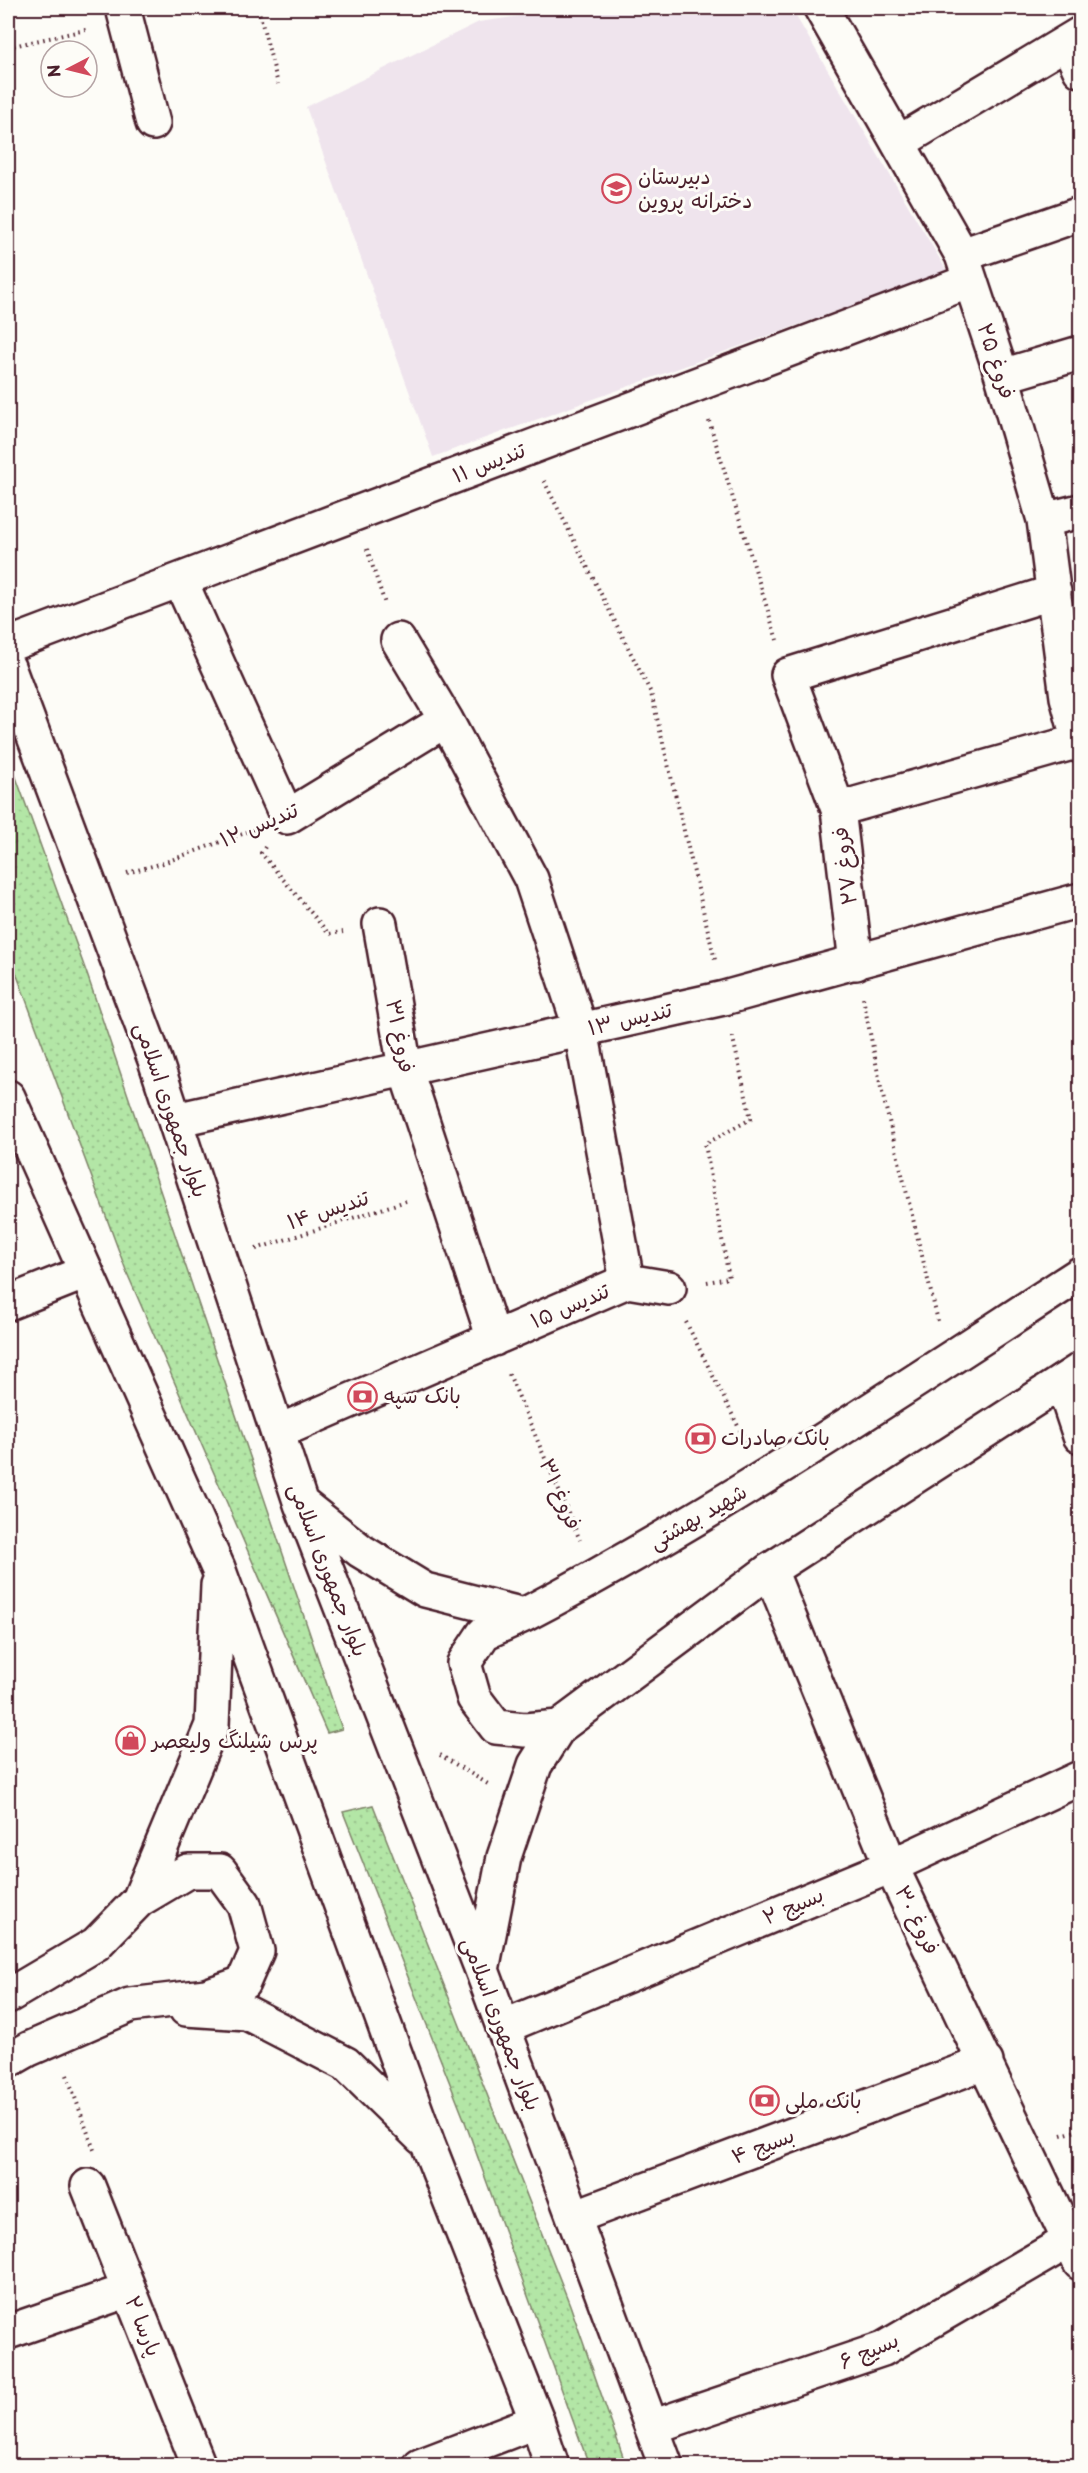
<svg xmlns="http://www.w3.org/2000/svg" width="1088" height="2473" font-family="'Playpen Sans','Playpen Sans Arabic',sans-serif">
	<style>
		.built { fill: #efe4ed }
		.grass { fill: url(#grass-dots); stroke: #7e8268; stroke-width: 1.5 }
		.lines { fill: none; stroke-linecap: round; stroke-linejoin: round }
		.minor-casing { stroke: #4a1f2b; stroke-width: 38 }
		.major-casing { stroke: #4a1f2b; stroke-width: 38 }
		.path { stroke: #4a1f2b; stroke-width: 4; stroke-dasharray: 1.5 4.5; stroke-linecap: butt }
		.minor { stroke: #fdfcf7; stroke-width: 33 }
		.major { stroke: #fdfcf7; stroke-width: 33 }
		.labels { text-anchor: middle; stroke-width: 6; stroke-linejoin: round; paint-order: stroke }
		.poi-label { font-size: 21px; fill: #4a1f2b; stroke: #fdfcf7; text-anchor: start }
		.street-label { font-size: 21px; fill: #4a1f2b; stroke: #fdfcf7 }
	</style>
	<defs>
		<pattern id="grass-dots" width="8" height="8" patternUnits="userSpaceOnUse" patternTransform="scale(1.5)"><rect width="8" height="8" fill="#b3e6a6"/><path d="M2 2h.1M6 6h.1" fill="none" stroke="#9bc58f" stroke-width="1.8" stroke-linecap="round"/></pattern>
	</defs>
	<rect width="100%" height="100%" fill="#fdfcf7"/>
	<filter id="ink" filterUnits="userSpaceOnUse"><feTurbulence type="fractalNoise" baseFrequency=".0167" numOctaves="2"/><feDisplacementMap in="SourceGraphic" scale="12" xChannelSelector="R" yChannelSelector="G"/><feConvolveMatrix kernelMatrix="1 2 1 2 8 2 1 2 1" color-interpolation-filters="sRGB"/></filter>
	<g filter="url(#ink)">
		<!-- built -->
		<path class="built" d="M577 8H791L947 271 433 457 306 107 479 22Z"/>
		<!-- grass -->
		<path class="grass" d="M8 755 88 977 342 1729 327 1733 127 1273 8 951Z
			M373 1805 570 2305 626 2465H589L464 2119 343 1812Z"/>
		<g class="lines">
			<defs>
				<path id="minor" d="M123 8 153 123
					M821 8 962 255 1002 376 1044 520 1067 697 1080 746
					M1067 42 1080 70
					M898 143 1080 34
					M962 255 1080 214
					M1002 376 1080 353
					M1044 520 1080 511
					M180 580 287 817 446 720
					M8 645 970 281
					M838 809 1079 741
					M380 924 405 1068 494 1339
					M856 963 838 809 788 675 1054 592
					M175 1120 724 998 1080 900
					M627 1281 669 1288
					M8 1303 86 1272
					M1062 1382 1080 1436
					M278 1432 627 1281 581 1030 531 879 446 720 398 640
					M770 1570 891 1866 1080 2263
					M503 2027 891 1866 1080 1778
					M88 2186 199 2466
					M574 2217 986 2062
					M8 2332 129 2290
					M652 2427 883 2349 1070 2240
					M420 2466 537 2421"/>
				<path id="major" d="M8 667 155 1060 301 1504 482 1970 666 2466
					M8 1097 218 1568 428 2144 537 2421 552 2466
					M303 1505 361 1551 425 1590 524 1615C717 1514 898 1392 1080 1274
					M524 1615 484 1633 464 1663 474 1698 496 1727 525 1730 559 1727
					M482 1970 504 1857 535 1765 559 1727 770 1570 1080 1370
					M8 1996 96 1944 139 1900 212 1725 218 1585
					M186 2009 247 2013 346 2064 422 2138
					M8 2061 29 2049 130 2005 206 1996 243 1983 257 1951 244 1904 220 1871H188L139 1900"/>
			</defs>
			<!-- minor casing -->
			<use href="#minor" class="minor-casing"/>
			<!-- major casing -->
			<use href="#major" class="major-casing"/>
			<!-- path -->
			<path class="path" d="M258 8 278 84
				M8 47 90 29
				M709 421 777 640
				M544 481 651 693 715 960
				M367 549 385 604
				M265 847 261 853 329 934 343 932
				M127 873 163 863 253 830
				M863 998 881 1088 938 1321
				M256 1249 409 1200
				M707 1282 729 1278 705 1144 751 1119 732 1034
				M686 1322 747 1444
				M509 1374 580 1540
				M440 1755 488 1784
				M67 2075 94 2150
				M1061 2135 1080 2130"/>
			<!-- minor -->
			<use href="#minor" class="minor"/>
			<!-- major -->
			<use href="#major" class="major"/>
		</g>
	</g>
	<!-- icons -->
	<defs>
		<symbol id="school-ring" viewBox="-11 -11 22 22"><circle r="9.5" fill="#fdfcf7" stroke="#d1495b" stroke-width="1.5"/><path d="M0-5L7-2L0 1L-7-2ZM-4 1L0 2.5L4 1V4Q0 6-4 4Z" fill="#d1495b"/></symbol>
		<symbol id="bank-ring" viewBox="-11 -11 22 22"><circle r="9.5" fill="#fdfcf7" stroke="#d1495b" stroke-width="1.5"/><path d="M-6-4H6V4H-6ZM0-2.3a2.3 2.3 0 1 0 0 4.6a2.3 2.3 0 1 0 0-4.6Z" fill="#d1495b"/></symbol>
		<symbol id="shop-ring" viewBox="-11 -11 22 22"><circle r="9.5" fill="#fdfcf7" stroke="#d1495b" stroke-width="1.5"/><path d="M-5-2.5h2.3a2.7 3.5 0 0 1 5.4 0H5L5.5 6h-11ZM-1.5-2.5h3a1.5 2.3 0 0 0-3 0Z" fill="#d1495b"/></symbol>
	</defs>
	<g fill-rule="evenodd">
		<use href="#school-ring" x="600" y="172" width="33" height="33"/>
		<use href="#bank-ring" x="346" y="1380" width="33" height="33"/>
		<use href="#bank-ring" x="684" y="1422" width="33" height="33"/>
		<use href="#shop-ring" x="114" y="1724" width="33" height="33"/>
		<use href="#bank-ring" x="748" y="2084" width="33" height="33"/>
	</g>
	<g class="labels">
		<!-- poi labels -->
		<g class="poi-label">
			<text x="638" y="184">دبیرستان<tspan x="638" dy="24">دخترانه پروین</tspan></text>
			<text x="384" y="1403">بانک سپه</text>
			<text x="721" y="1445">بانک صادرات</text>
			<text x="152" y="1748">پرس شیلنگ ولیعصر</text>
			<text x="785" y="2108">بانک ملی</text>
		</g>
		<!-- street labels -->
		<g class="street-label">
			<text transform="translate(996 361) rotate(72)" y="7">فروغ ۲۵</text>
			<text transform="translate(489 463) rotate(-21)" y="7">تندیس ۱۱</text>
			<text transform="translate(259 825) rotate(-23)" y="7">تندیس ۱۲</text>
			<text transform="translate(845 866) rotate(-97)" y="7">فروغ ۲۷</text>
			<text transform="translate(630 1019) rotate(-13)" y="7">تندیس ۱۳</text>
			<text transform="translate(400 1036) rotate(79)" y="7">فروغ ۳۱</text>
			<text transform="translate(171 1110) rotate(71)" y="7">بلوار جمهوری اسلامی</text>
			<text transform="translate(328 1210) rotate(-18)" y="7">تندیس ۱۴</text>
			<text transform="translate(570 1306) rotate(-23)" y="7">تندیس ۱۵</text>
			<text transform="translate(560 1494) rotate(67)" y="7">فروغ ۳۱</text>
			<text transform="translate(698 1517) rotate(-30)" y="7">شهید بهشتی</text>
			<text transform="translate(328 1570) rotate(69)" y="7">بلوار جمهوری اسلامی</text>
			<text transform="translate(793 1906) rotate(-23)" y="7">بسیج ۲</text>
			<text transform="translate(917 1920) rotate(64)" y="7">فروغ ۳۰</text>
			<text transform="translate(501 2024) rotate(69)" y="7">بلوار جمهوری اسلامی</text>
			<text transform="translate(763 2146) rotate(-21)" y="7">بسیج ۴</text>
			<text transform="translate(143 2326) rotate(68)" y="7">پارسا ۲</text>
			<text transform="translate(869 2351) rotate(-23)" y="7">بسیج ۶</text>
		</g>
	</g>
	<!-- margin -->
	<rect width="1088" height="2473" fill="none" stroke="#fdfcf7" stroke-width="30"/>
	<rect x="15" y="15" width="1058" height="2443" fill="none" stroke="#4a1f2b" stroke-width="2" filter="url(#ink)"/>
	<!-- north arrow -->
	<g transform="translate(69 69) rotate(263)"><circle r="28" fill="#fdfcf7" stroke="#b5a4a5" stroke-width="1.5"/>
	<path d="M0-4.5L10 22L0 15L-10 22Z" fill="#d1495b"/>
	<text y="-9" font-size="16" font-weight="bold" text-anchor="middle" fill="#4a1f2b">N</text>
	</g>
</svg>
